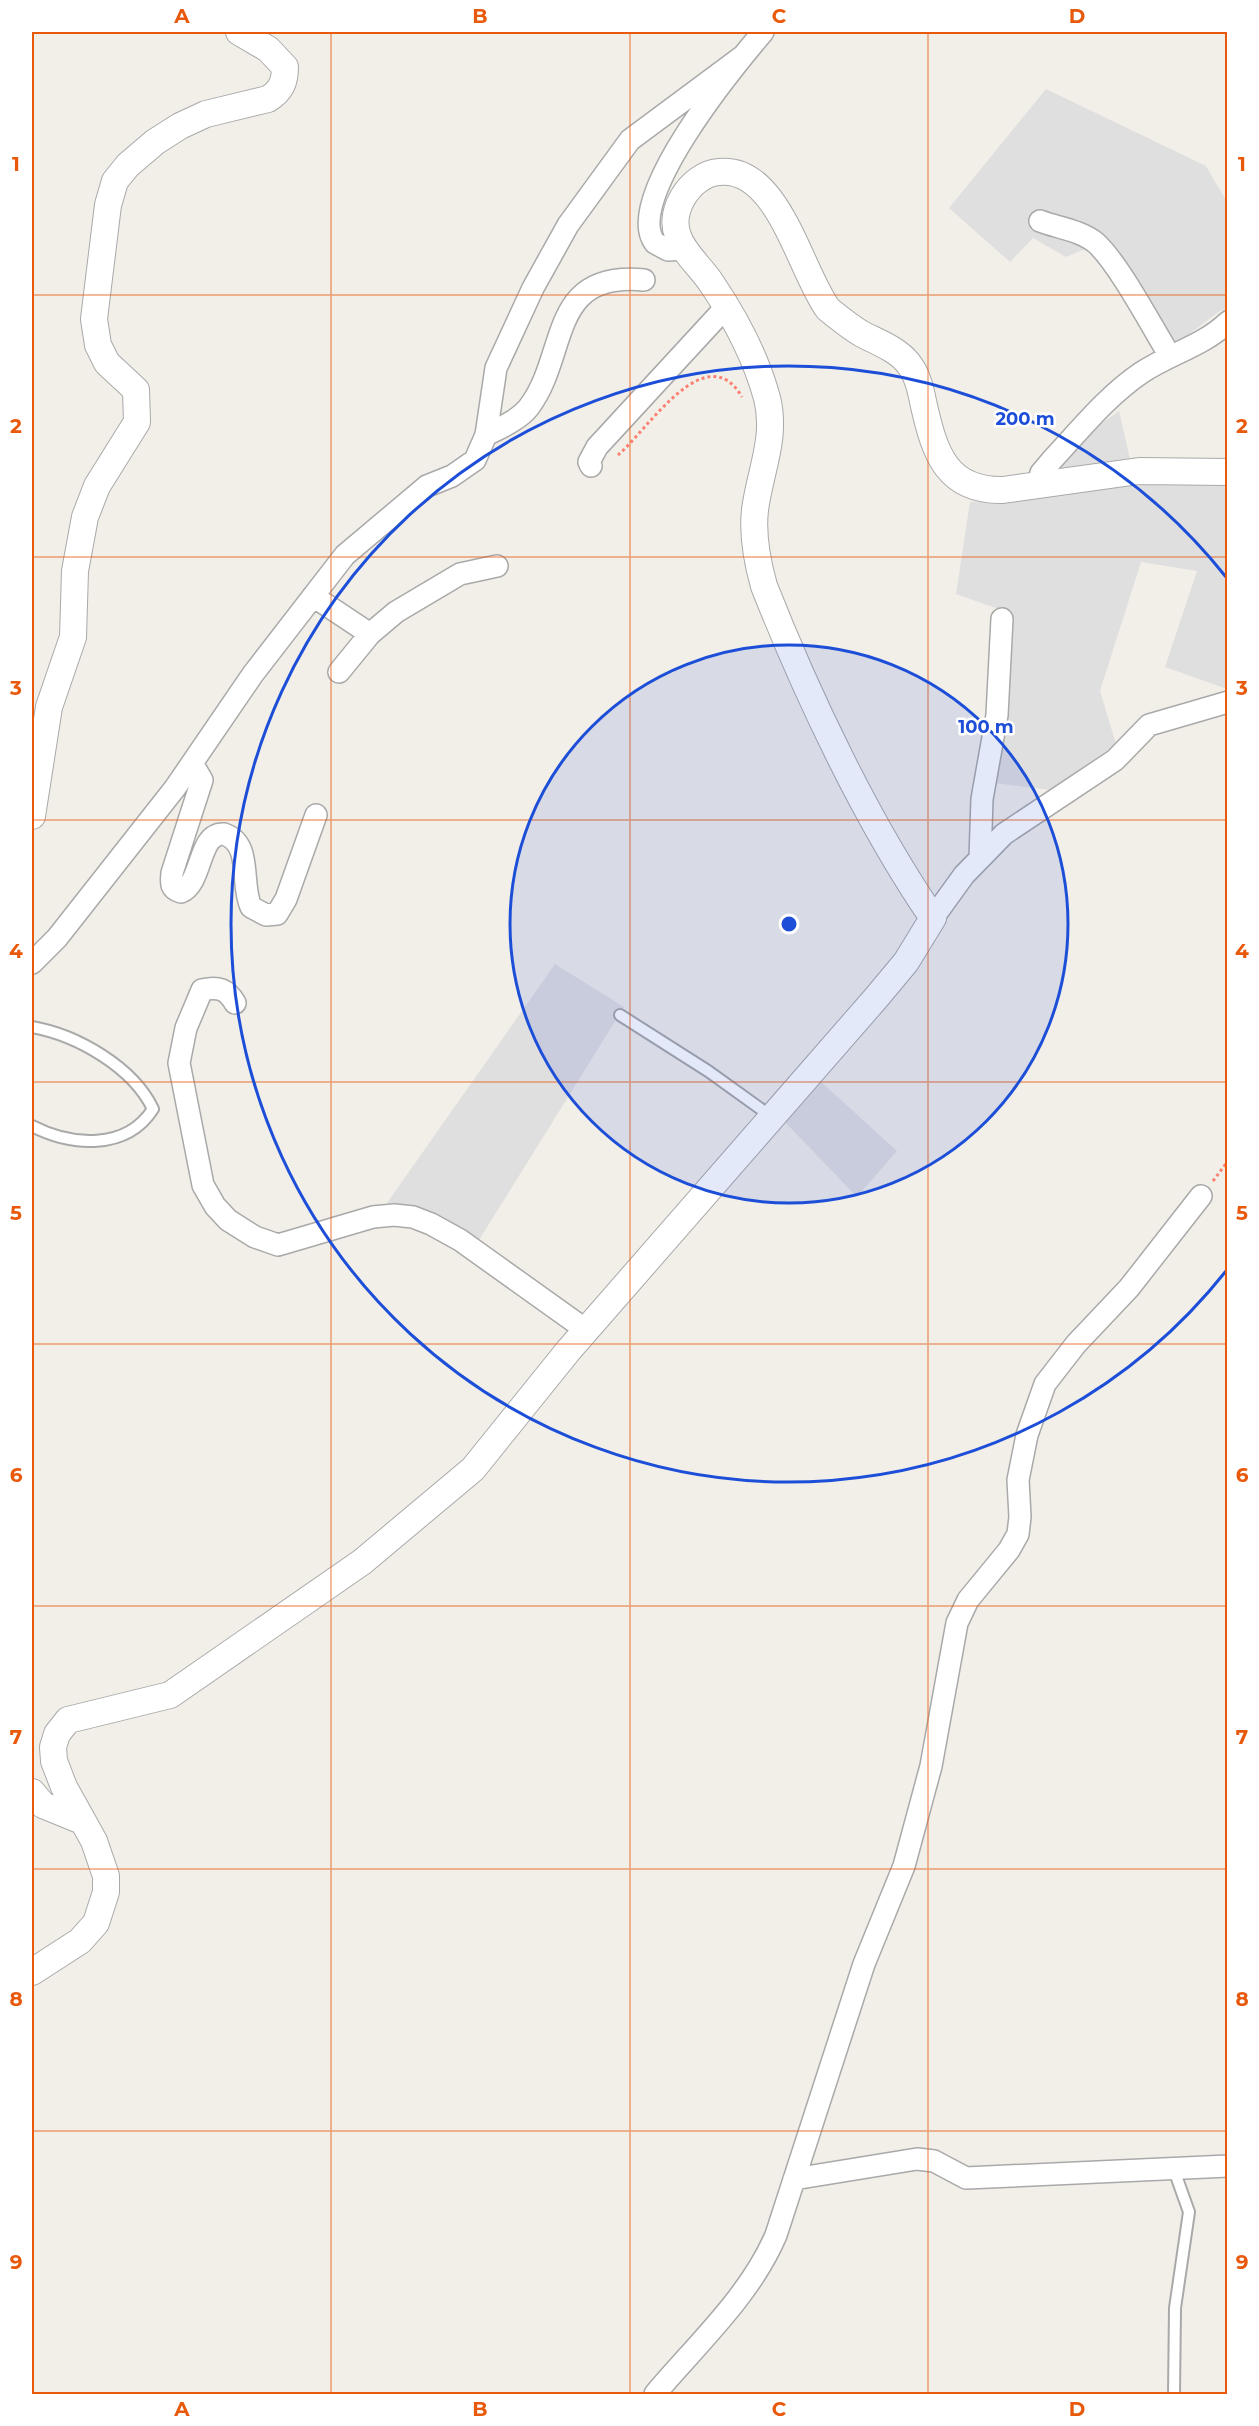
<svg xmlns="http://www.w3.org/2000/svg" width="1259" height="2426" font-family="Montserrat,sans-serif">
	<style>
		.residential { fill: #e0dfdf }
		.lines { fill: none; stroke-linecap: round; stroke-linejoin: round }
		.service-casing { stroke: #a9a9a9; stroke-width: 14 }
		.minor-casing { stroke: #a9a9a9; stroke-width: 24 }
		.tertiary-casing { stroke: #a9a9a9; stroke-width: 28 }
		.path { stroke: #fa8072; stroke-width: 3; stroke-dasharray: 3 3; stroke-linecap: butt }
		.service { stroke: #fff; stroke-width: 10 }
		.minor { stroke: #fff; stroke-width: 21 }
		.tertiary { stroke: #fff; stroke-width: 26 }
		.grid { fill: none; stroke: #e8590c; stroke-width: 1.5; stroke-opacity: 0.55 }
		.ring { fill: none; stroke: #1d4ed8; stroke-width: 3 }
		.centre { fill: #1d4ed8; stroke: #fff; stroke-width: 3 }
		.ring-label { font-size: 18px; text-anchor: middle; font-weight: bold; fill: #1d4ed8; stroke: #fff; stroke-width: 5; stroke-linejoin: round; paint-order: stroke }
		.neatline { fill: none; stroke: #e8590c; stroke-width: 2 }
		.grid-label { font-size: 20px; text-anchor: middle; font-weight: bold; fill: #e8590c }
	</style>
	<rect width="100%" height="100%" fill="#f2efe9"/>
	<!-- residential -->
	<path class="residential" d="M1046 89 1206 166 1227 202V316L1221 310 1176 344 1106 240 1066 257 1033 238 1010 262 949 208Z
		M1119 411 1136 486 1196 480 1227 487V689L1165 667 1197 571 1141 562 1100 691 1116 744 1050 790 994 783 1005 693 1010 613 956 594 970 502 1042 496 1052 472 1094 429Z
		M555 964 624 1007 479 1240 423 1213 387 1203Z
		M818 1079 897 1151 857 1197 782 1119Z"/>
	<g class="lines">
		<defs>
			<path id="service" d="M620 1015 708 1071 772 1117
				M32 1027C77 1035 133 1067 153 1109 126 1151 71 1146 32 1126
				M1174 2394 1175 2308 1189 2212 1174 2170"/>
			<path id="minor" d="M1040 221C1058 228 1080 230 1096 243 1119 264 1152 327 1170 356
				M685 249 668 250 655 243C622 201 735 65 763 32
				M486 435C500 428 519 420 529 407 569 354 547 271 644 280
				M591 466 589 462 597 447 726 307
				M1038 486 1041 473 1052 460C1080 430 1107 396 1141 373 1169 354 1203 346 1228 322
				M313 596 370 634
				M339 672 370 634 396 612 460 574 497 566
				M192 763 202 780 172 873C171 883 170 889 181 892 203 883 198 832 224 834 253 844 240 883 251 907L266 915 277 914 286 899 316 815
				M980 858 982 799 997 715 1002 619
				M933 918 964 875 1004 834 1115 760 1149 725 1228 702
				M32 963 57 938 175 788 253 674 345 555 427 486 452 476 475 460 486 435 496 368 533 288 568 225 630 140 743 56
				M235 1003C227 989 218 986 202 990L186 1028 179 1063 203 1185 215 1206 228 1220 255 1237 278 1245 373 1217 394 1215 413 1217 431 1224 460 1240 586 1330
				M794 2179 917 2159 934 2161 966 2178 1228 2166
				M655 2394C697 2344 750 2296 776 2235L864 1964 904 1866 931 1766 957 1623 968 1600 1009 1550 1018 1534 1020 1517 1018 1480 1027 1435 1045 1384 1076 1344 1129 1288 1201 1196"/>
			<path id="tertiary" d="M32 816 49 707 73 637 75 571 85 517 97 486 137 422 136 390 107 363 98 345 94 319 108 205 115 181 128 165 155 142 180 126 206 114 268 99C281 91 285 82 285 67L268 49 239 32
				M32 1792 43 1805 82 1821
				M32 1972 80 1941 96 1923 106 1892V1876L94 1841 64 1787 54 1761 53 1747 57 1734 68 1720 170 1695 362 1562 473 1469 568 1351 876 998 906 962 933 918C867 822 807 695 764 586 757 561 752 536 755 510 760 471 777 438 767 398 756 358 735 318 712 284 702 268 684 254 678 236 673 223 676 209 683 197 691 184 704 173 719 172 778 165 800 271 828 309 839 318 850 327 862 334 877 342 897 349 908 363 918 375 921 391 924 406 935 454 947 491 1003 490L1139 471 1228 472"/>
		</defs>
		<!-- service casing -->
		<use href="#service" class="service-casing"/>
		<!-- minor casing -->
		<use href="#minor" class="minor-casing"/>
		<!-- tertiary casing -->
		<use href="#tertiary" class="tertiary-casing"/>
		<!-- path -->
		<path class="path" d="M618 455C647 431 706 335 742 397
			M1213 1181 1228 1161"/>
		<!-- service -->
		<use href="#service" class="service"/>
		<!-- minor -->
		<use href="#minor" class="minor"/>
		<!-- tertiary -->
		<use href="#tertiary" class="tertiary"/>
	</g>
	<!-- grid -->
	<path class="grid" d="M331 32V2394M630 32V2394M928 32V2394M32 295H1228M32 557H1228M32 820H1228M32 1082H1228M32 1344H1228M32 1606H1228M32 1869H1228M32 2131H1228"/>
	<!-- distance rings -->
	<circle cx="789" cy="924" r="279" fill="#1d4ed8" fill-opacity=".12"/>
	<g class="ring">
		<circle cx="789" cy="924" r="279"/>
		<path d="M1226 1271A558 558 0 1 1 1226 577"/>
	</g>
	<circle cx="789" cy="924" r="9" class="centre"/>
	<g class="ring-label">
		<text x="1025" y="425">200 m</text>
		<text x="986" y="733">100 m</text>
	</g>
	<!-- border -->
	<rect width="1259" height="2426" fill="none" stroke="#ffffff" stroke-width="66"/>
	<rect x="33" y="33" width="1193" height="2360" class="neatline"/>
	<g class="grid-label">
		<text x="182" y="23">A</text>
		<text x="480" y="23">B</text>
		<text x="779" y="23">C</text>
		<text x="1077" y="23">D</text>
		<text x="16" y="171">1</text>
		<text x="1242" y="171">1</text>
		<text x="16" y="433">2</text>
		<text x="1242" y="433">2</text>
		<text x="16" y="695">3</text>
		<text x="1242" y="695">3</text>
		<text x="16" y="958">4</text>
		<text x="1242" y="958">4</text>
		<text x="16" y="1220">5</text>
		<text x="1242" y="1220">5</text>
		<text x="16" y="1482">6</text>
		<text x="1242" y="1482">6</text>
		<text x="16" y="1744">7</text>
		<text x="1242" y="1744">7</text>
		<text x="16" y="2006">8</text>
		<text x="1242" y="2006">8</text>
		<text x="16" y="2269">9</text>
		<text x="1242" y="2269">9</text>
		<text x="182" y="2416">A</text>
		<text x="480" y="2416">B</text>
		<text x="779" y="2416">C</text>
		<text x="1077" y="2416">D</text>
	</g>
</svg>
